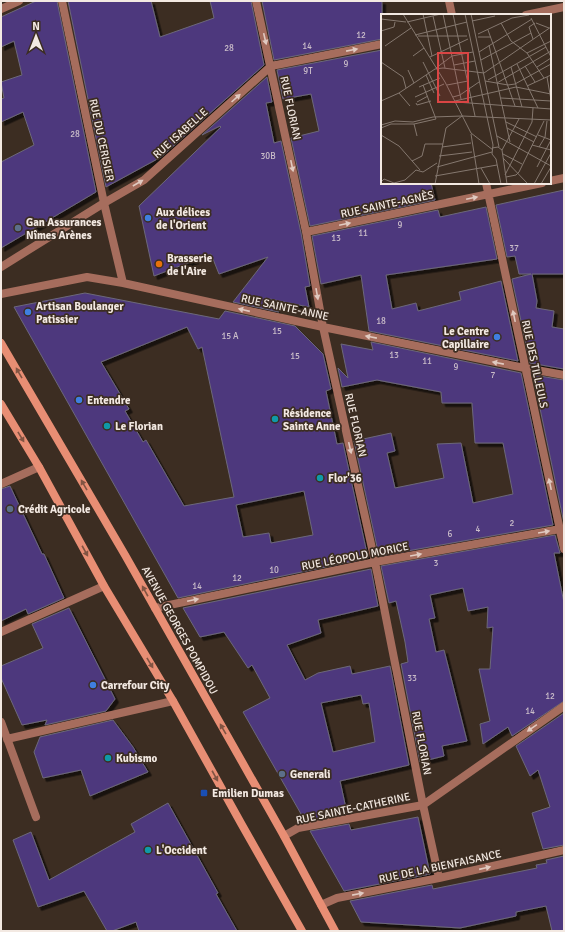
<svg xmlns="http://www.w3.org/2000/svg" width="565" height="932" font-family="Signika,sans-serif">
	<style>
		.building { fill: #4e387d; stroke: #6c687a; fill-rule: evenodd; filter: url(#shadow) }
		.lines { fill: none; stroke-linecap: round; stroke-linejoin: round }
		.street { stroke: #a66d5d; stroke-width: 8 }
		.secondary { stroke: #e88e74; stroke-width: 8 }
		.oneway { fill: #e0cac1 }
		.oneway2 { fill: #815443 }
		.shop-dot { fill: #3f7fe0; stroke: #3c2d22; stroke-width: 1.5 }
		.service-dot { fill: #5c6f8a; stroke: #3c2d22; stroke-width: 1.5 }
		.food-dot { fill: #e8710a; stroke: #3c2d22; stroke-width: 1.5 }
		.culture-dot { fill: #0f9aa8; stroke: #3c2d22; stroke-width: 1.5 }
		.transit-dot { fill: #1a4fb4; stroke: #3c2d22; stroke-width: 1.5 }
		.labels { text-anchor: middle; stroke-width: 3.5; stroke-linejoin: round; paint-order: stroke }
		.number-label { font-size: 9px; fill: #cabdc9 }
		.street-label { font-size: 11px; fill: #f3e9e2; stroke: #3c2d22 }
		.poi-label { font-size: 11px; font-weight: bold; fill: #f3e9e2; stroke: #3c2d22; text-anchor: start }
		.inset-road { fill: none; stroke: #85786f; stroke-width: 1 }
		.view { fill: #da4544; fill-opacity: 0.15; stroke: #da4544; stroke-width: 2 }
		.inset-edge { fill: none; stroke: #f3e9e2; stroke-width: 2 }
	</style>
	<defs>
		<filter id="shadow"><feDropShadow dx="3.5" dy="3.5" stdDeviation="0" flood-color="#0009"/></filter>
	</defs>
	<rect width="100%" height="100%" fill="#3c2d22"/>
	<!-- building -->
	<path class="building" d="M36 1H57L96 192 1 248V162L34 145 23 112 1 122V99L4 98 1 82 22 75 14 41 1 47V17Z
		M68 1H151L160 37 214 18 210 1H251L264 65 161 157 106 187Z
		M262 1H382V39L274 60Z
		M382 50V183H431L435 200 310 226 291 138 319 131 311 94 283 99 277 70Z
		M267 77 272 102 266 103 274 143 281 141 301 233 310 286 305 287 309 307 265 298 279 312 233 302 268 257 219 274 211 254 154 276 139 206 221 127 220 126 202 135Z
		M564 190V274H532L537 301 536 308 554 311 552 327 564 329V369L530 363 512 279 531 274H519L515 256 507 257 496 205Z
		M486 207 497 259 386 275 392 309 416 303 418 311 461 300 459 292 501 281 518 361 369 331 361 275 321 284 312 236 438 210 440 217Z
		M85 293 219 319 225 311 295 326 323 354 331 389 326 391 337 444 343 443 368 558 178 598 14 307ZM187 327 198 349 202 347 234 497 184 506 146 440 143 442 125 411 129 409 101 362ZM304 491 313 535 271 543 269 533 243 537 236 505Z
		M371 342 521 373 553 525 379 556 354 441 391 433 395 451 387 453 395 488 444 478 437 444 461 443 473 503 513 494 503 443H475L472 403H442L441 392 377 380 342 387 338 368 348 378 341 344 373 350Z
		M533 375 564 380V523Z
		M10 486 42 554H44L64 598 28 614 26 609 1 621V489Z
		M555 535 560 553H554L564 603V701L512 736 508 727 483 744 480 724 490 721 479 669H490L493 627 487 628 488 607 468 611 463 588 430 595 435 618 429 619 436 652 444 650 467 741 442 746 444 756 420 762 401 664 408 662 405 642 396 601 389 603 381 566Z
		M371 569 378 606 318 620 321 633 287 645 305 680 318 673 350 666 352 674 390 666 409 765 340 781 347 813 305 821 243 712 270 698 252 665 248 668 224 632 200 637 183 608ZM361 695 363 704 369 703 375 742 333 752 321 703Z
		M69 608 115 699 106 711 45 725 47 720 22 725 1 678V666L43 648 32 624Z
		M564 713V845L543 849 532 813 550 807 538 770 530 776 516 746Z
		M113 720 133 747 148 772 90 796 81 770 43 778 34 752 40 737Z
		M168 803 218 893 216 894 237 931H139L136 922 112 931H107L84 891 38 907 13 840 31 832 49 880 135 832 131 824Z
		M418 817 430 874 344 891 310 831 349 824 351 830Z
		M564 856V931H552L546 906 516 912V916L460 928 361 922 350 901 432 885 433 889 537 868 536 865 547 863 546 860Z"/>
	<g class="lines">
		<!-- street -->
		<path class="street" d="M62 1 104 203 123 283
			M256 1 306 232 323 327 375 562 423 805 439 878
			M449 1 452 15
			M1 9 19 1
			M526 15 564 7
			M550 181 564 178
			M486 183 564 549
			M306 232 542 183
			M1 267 104 203 144 180 271 66 382 44
			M1 294 87 277 123 283 323 327 525 368 564 375
			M1 484 39 467
			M155 608 375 562 560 529
			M1 632 104 586
			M1 722 36 817
			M7 739 173 701
			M284 836 298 828 423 805 564 706
			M321 905 337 898 439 878 564 850"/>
		<!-- secondary -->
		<path class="secondary" d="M1 343 125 555 284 836 335 931
			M1 404 39 467 104 586 173 701 242 825 302 931"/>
	</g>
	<!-- one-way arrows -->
	<defs><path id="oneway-solid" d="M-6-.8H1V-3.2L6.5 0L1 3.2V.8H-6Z"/></defs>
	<g class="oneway">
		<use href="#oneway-solid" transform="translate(265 39) rotate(77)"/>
		<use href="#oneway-solid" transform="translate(352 50) rotate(-11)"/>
		<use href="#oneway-solid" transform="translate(236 98) rotate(-42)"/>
		<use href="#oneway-solid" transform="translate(292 166) rotate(78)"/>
		<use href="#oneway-solid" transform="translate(138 183) rotate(-30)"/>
		<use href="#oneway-solid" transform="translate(472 198) rotate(-12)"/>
		<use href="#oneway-solid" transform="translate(345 224) rotate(-12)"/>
		<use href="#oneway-solid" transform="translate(317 294) rotate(80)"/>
		<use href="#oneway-solid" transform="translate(244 310) rotate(-167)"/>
		<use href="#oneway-solid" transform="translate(514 316) rotate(-102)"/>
		<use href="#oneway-solid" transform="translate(371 337) rotate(-169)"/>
		<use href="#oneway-solid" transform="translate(498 363) rotate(-169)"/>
		<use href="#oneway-solid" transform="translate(350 448) rotate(77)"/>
		<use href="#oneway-solid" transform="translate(550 484) rotate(-102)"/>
		<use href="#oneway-solid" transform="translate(544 532) rotate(-10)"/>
		<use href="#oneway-solid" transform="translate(416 555) rotate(-10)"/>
		<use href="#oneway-solid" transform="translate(193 600) rotate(-12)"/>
		<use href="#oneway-solid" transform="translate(532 728) rotate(145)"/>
		<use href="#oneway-solid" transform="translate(485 868) rotate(-13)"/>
		<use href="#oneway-solid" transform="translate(358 894) rotate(-11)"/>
	</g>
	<g class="oneway2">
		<use href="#oneway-solid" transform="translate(19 373) rotate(-120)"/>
		<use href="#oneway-solid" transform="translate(21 437) rotate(59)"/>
		<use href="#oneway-solid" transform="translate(84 485) rotate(-120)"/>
		<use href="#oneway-solid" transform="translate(85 551) rotate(61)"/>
		<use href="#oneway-solid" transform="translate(145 591) rotate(-119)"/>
		<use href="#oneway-solid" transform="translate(150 663) rotate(59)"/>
		<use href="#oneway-solid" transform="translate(223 729) rotate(-120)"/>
		<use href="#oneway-solid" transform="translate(215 776) rotate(61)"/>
	</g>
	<!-- markers -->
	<g class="shop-dot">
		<circle cx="148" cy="218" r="4"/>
		<circle cx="28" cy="312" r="4"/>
		<circle cx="497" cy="337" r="4"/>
		<circle cx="79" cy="400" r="4"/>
		<circle cx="93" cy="685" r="4"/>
	</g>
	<g class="service-dot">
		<circle cx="18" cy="228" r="4"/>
		<circle cx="10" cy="509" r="4"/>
		<circle cx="282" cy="774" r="4"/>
	</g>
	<circle class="food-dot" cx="159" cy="264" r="4"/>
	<g class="culture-dot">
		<circle cx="275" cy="419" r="4"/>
		<circle cx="107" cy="426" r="4"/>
		<circle cx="320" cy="478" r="4"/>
		<circle cx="108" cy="758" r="4"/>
		<circle cx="148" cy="850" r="4"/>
	</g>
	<rect class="transit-dot" x="200" y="789" width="8" height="8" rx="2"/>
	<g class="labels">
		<!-- number labels -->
		<g class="number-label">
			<text x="361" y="38">12</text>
			<text x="307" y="49">14</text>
			<text x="229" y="51">28</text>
			<text x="346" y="67">9</text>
			<text x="308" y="74">9T</text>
			<text x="75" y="137">28</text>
			<text x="268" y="159">30B</text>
			<text x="400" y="228">9</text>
			<text x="363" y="236">11</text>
			<text x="336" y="241">13</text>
			<text x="514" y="251">37</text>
			<text x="381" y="324">18</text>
			<text x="277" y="334">15</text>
			<text x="230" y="339">15 A</text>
			<text x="394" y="358">13</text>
			<text x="295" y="359">15</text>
			<text x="427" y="364">11</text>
			<text x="456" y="370">9</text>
			<text x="493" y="378">7</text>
			<text x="512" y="526">2</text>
			<text x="478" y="532">4</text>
			<text x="450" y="537">6</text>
			<text x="436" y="566">3</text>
			<text x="274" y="573">10</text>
			<text x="237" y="581">12</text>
			<text x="197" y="589">14</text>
			<text x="412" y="681">33</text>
			<text x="550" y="699">12</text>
			<text x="530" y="714">14</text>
		</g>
		<!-- street labels -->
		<g class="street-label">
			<text transform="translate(291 108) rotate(78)" y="4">RUE FLORIAN</text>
			<text transform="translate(180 133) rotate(-42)" y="4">RUE ISABELLE</text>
			<text transform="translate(102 140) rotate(78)" y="4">RUE DU CERISIER</text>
			<text transform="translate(387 204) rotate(-12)" y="4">RUE SAINTE-AGNÈS</text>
			<text transform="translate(285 307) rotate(12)" y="4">RUE SAINTE-ANNE</text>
			<text transform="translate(535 364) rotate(78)" y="4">RUE DES TILLEULS</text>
			<text transform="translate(356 425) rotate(77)" y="4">RUE FLORIAN</text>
			<text transform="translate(355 556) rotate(-11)" y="4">RUE LÉOPOLD MORICE</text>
			<text transform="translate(180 630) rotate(61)" y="4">AVENUE GEORGES POMPIDOU</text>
			<text transform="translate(422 743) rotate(79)" y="4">RUE FLORIAN</text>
			<text transform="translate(353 808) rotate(-12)" y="4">RUE SAINTE-CATHERINE</text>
			<text transform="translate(440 866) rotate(-12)" y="4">RUE DE LA BIENFAISANCE</text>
		</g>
		<!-- poi labels -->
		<g class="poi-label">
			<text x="156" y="216">Aux délices<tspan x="156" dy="13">de l'Orient</tspan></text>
			<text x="26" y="226">Gan Assurances<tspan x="26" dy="13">Nîmes Arènes</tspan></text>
			<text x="167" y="262">Brasserie<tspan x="167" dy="13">de l'Aire</tspan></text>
			<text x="36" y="310">Artisan Boulanger<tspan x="36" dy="13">Patissier</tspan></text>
			<text x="489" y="335" text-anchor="end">Le Centre<tspan x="489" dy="13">Capillaire</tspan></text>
			<text x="87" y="404">Entendre</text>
			<text x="283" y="417">Résidence<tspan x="283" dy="13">Sainte Anne</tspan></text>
			<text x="115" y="430">Le Florian</text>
			<text x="328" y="482">Flor'36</text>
			<text x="18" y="513">Crédit Agricole</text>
			<text x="101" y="689">Carrefour City</text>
			<text x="116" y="762">Kubismo</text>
			<text x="290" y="778">Generali</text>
			<text x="212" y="797">Emilien Dumas</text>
			<text x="156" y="854">L'Occident</text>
		</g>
	</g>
	<!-- overview -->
	<g transform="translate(381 14)">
		<rect width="170" height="170" fill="#3c2d22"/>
		<path class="inset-road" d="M22 0 64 68 90 119 112 136M42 0 51 42M62 0 80 85M72 0 94 102M84 0 112 131 111 140 115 145 120 170M90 0 118 133M52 2 64 54M150 4 170 43M0 5 25 8M91 7 114 2M26 8 60 0M120 9 130 27 146 39 163 64M155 9 168 14M107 16 134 92M0 17 13 13 14 8M97 20 131 4 148 1M34 21 86 8M37 22H86M97 23H110M152 25 148 13 154 9M108 31 129 128M4 32 30 14M98 38 151 5M146 39 170 27M32 42 43 34M49 43 87 25M100 46 150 19M0 48 22 63 25 74M42 48 59 82M136 50 157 94M73 51 94 47M144 52 154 68M130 53 141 93M156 53 170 44M55 54 71 42 92 38M27 56 33 69M45 61 53 79M166 63 170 86M107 66 165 33M104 67 127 71 134 70 170 50M116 69 170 37M66 71 87 67M146 72 170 61M38 73 59 64M18 79 29 92M34 83 63 70M72 83 79 81 98 68M120 84 170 87M0 87 18 79 54 55 62 54 103 59 170 13M74 87 135 73 170 80M36 88 47 82M75 88 170 95M35 89 36 91 50 87M125 108 156 123M33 110 36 122M0 111 14 107 32 108 52 103 81 102M0 114 10 110H33L55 105 42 71M126 114 153 128M90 120 98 170M0 121 18 132 39 156M157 121 170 126M116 122 170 152M151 131 170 136M61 133 90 129M158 133 164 123 166 107M111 134 117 133 121 136 126 170M121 136 138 105M122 140 141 150M58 142 91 138M122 144 147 170M31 147 41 142 44 130H62M56 153 111 138M156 153 170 126M100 154 109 170M124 161 151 108 152 94M54 162 116 151M125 163 135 161 138 158 163 107M0 168 3 165 13 169 24 166 35 156 42 158 56 149M54 170 65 114 81 102 170 106M153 170 170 139M160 170 170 153"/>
		<path class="view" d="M57 39H87V88H57Z"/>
		<rect width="170" height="170" class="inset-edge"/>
	</g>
	<!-- border -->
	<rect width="565" height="932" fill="none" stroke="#f3e9e2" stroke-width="4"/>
	<!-- north arrow -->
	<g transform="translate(36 36)" stroke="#3c2d22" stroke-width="3" paint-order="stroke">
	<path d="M0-3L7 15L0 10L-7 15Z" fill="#f3e9e2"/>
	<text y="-6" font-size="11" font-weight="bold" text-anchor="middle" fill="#f3e9e2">N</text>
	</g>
</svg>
